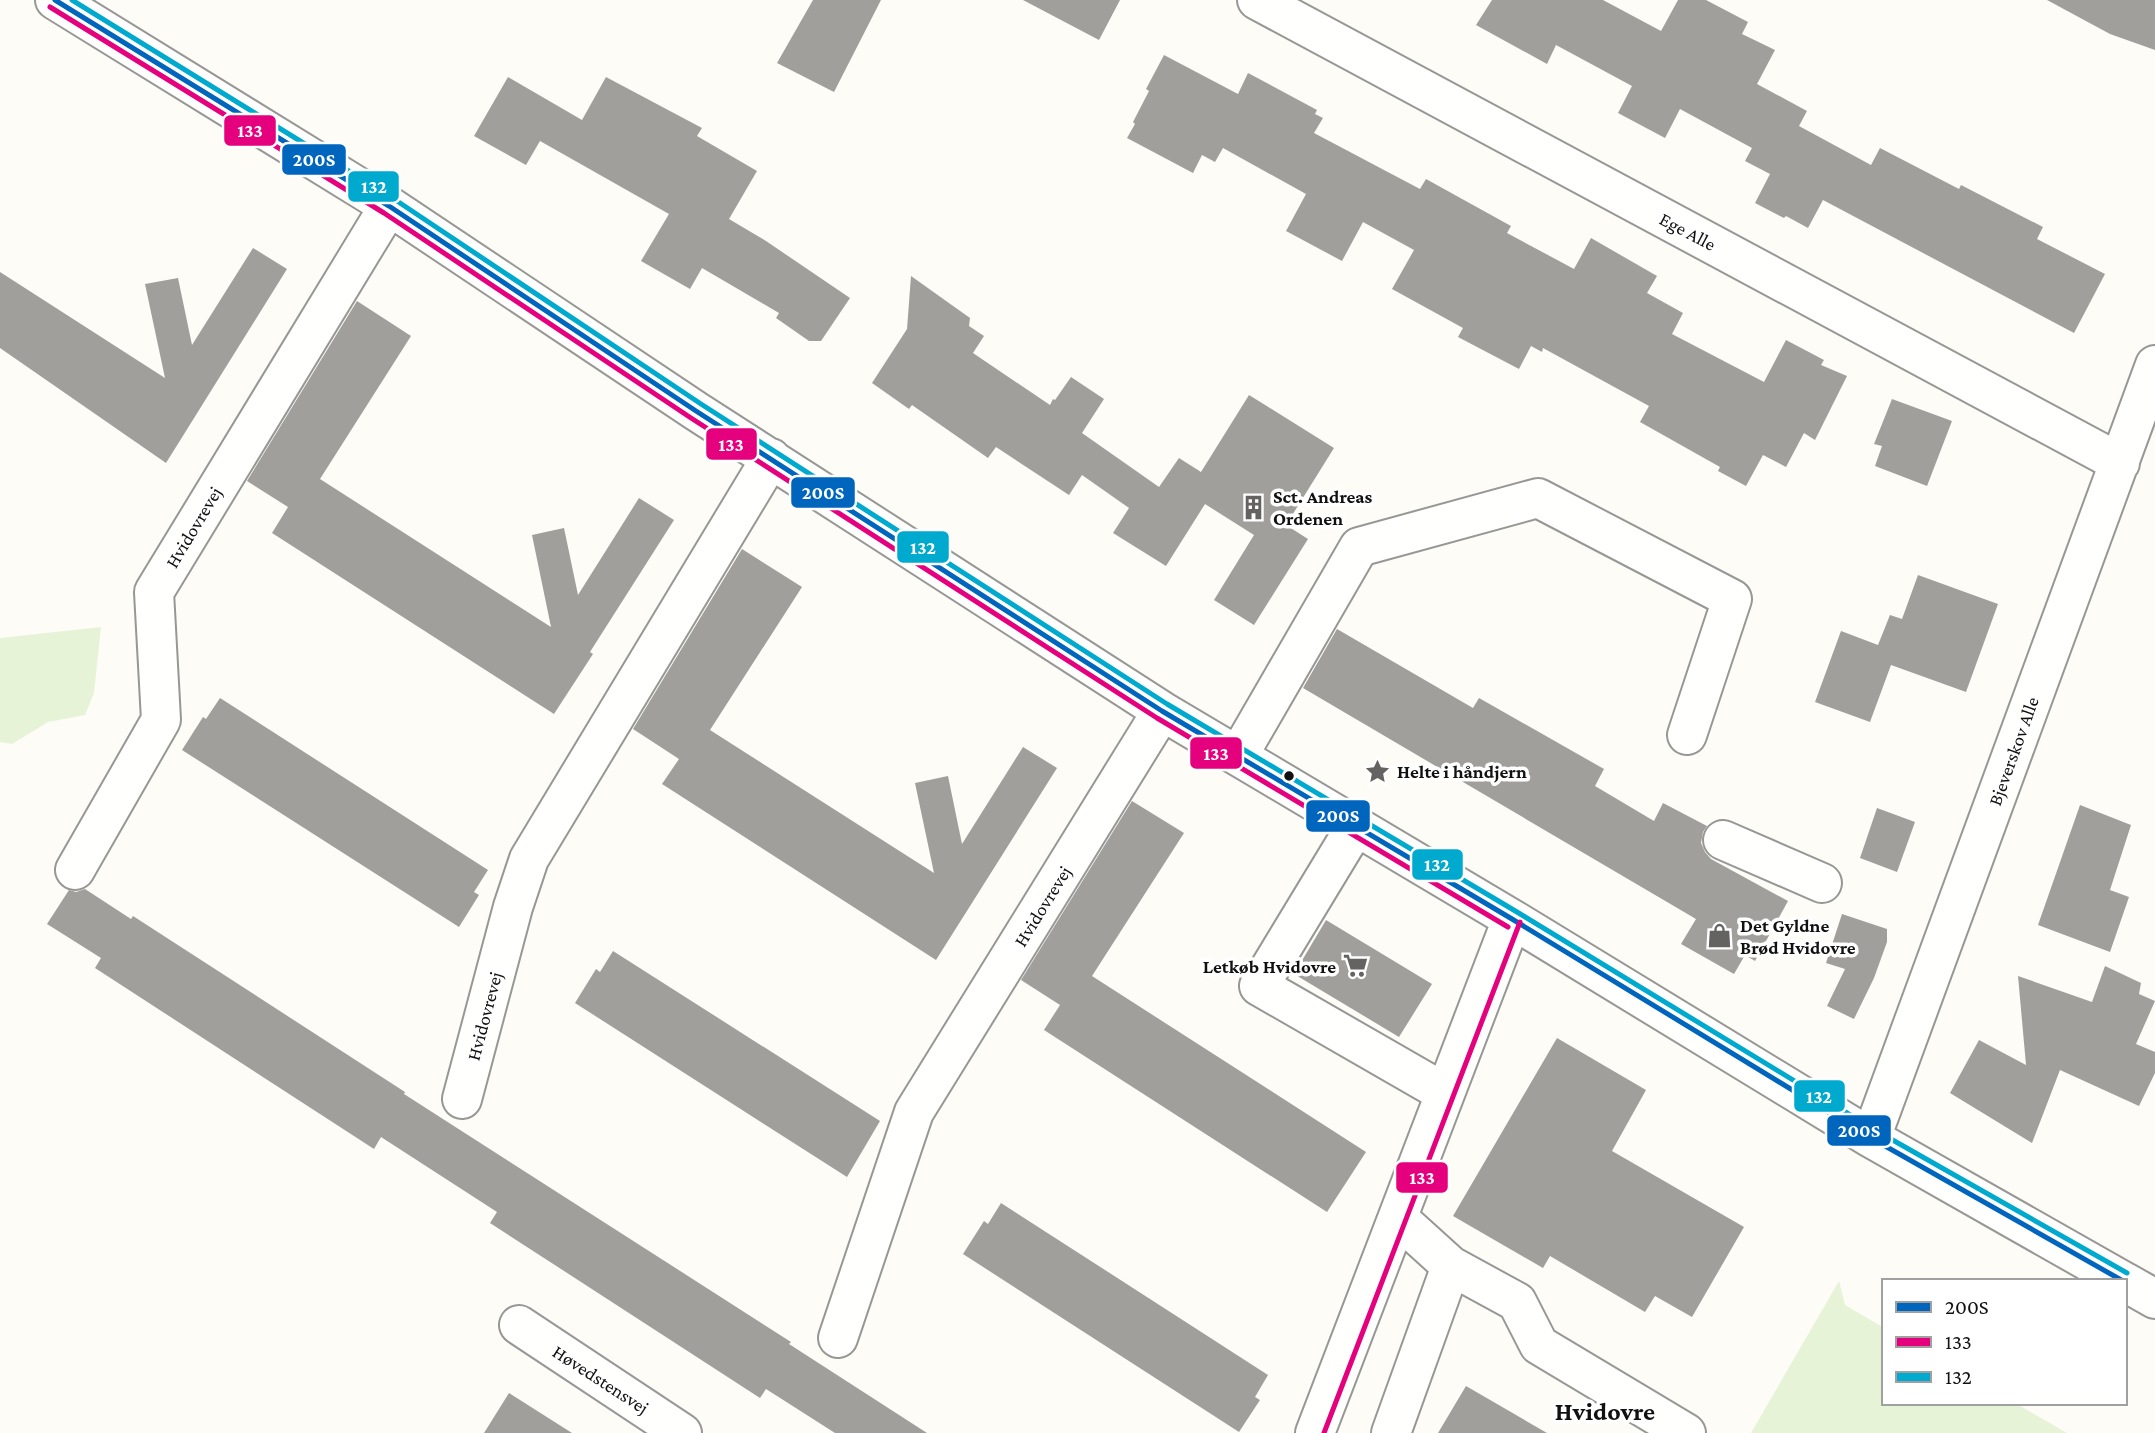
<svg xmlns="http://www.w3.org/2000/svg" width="2155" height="1433" font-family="'Crimson Pro',serif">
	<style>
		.park { fill: #e7f3d7 }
		.building { fill: #a19f9c }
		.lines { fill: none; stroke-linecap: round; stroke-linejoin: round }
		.minor-casing { stroke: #979795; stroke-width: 42 }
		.minor { stroke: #fffffe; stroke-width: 38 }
		.bus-1-casing { stroke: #fff; stroke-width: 10 }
		.bus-2-casing { stroke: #fff; stroke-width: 10 }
		.bus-3-casing { stroke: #fff; stroke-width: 10 }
		.bus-1 { stroke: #0065bd; stroke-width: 5 }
		.bus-2 { stroke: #e5007d; stroke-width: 5 }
		.bus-3 { stroke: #00a9ce; stroke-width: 5 }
		.bus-dot { fill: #111; stroke: #fff; stroke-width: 2.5 }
		.labels { text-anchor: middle; stroke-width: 7; stroke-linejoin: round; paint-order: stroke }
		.street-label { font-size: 19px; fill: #111; stroke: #fff }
		.poi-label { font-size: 19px; font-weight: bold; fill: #111; stroke: #fff; text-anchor: start }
		.district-label { font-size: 26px; font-weight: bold; fill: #111; stroke: #fff }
		.line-badge { stroke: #fff; stroke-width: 2.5 }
		.badge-label { font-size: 19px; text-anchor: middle; font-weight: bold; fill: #fff }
	</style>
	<rect width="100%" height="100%" fill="#fdfcf7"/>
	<!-- park -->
	<path class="park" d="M101 627 94 693 85 715 48 722 12 744 0 742V638Z
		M1839 1281 1845 1305 1884 1328V1403H2015L2067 1433H1751Z"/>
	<!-- building -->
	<path class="building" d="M813 0H881L834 92 777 63Z
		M1023 0H1120L1099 40Z
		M1492 0H1603L1661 31 1678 0H1706L1748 22 1742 34 1775 50 1757 84 1807 111 1799 126 1871 165 1880 148 1959 189 1961 185 2043 227 2037 239 2105 274 2074 333 1823 200 1808 228 1786 216 1784 218 1755 203 1770 174 1745 161 1752 148 1680 109 1665 138 1618 113 1632 86 1556 45 1547 64 1476 25Z
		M2047 0H2155V50L2110 34Z
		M1164 55 1238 94 1248 73 1317 110 1315 114 1323 118 1314 133 1420 189 1426 179 1511 226 1507 233 1574 269 1591 238 1657 276 1647 293 1683 313 1672 334 1764 382 1786 340 1824 360 1821 365 1847 376 1815 440 1804 433 1786 467 1763 455 1746 486 1718 471 1720 467 1640 422 1649 406 1543 348 1542 352 1531 346 1519 369 1458 337 1463 328 1392 289 1414 250 1363 222 1342 261 1286 231 1306 194 1223 148 1215 162 1202 155 1193 173 1127 138 1135 124 1133 122 1149 91 1146 89Z
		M508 77 582 120 606 77 702 128 697 136 757 171 729 219 766 241 850 298 821 341H809L776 318 779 313 702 268 690 289 641 261 669 214 540 141 526 165 474 136Z
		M253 248 287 269 166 463 0 348V272L165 378 145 284 178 278 192 345Z
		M911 276 970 318 969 326 984 336 973 353 1050 405 1053 399 1055 400 1071 377 1104 399 1082 433 1159 487 1179 458 1201 472 1249 395 1334 448 1286 525 1308 539 1254 625 1214 600 1254 535 1205 504 1166 566 1113 533 1129 508 1082 475 1069 495 996 447 988 458 912 405 909 409 872 383 907 329Z
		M357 301 411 336 320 479 551 627 532 535 564 528 578 595 639 498 674 520 590 652 593 654 554 714 272 533 288 507 247 481Z
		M1892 399 1952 421 1927 486 1875 466 1882 446 1874 444Z
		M742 549 802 587 710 730 934 873 915 783 948 776 962 844 1023 747 1057 768 936 960 662 784 679 759 633 729Z
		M1918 575 1998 604 1966 692 1891 665 1870 722 1815 702 1841 631 1878 645 1890 615 1902 619Z
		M1337 629 1473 708 1479 698 1604 769 1595 786 1654 821 1663 803 1707 826 1703 832 1701 843 1705 852 1711 859 1788 901 1755 961 1745 955 1734 974 1681 944 1696 919 1303 688Z
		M220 698 488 870 474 892 479 895 459 927 182 750 203 717 206 719Z
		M1132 801 1184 833 1092 976 1366 1152 1327 1212 1044 1030 1060 1005 1021 980Z
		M2080 805 2131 825 2110 890 2129 897 2110 952 2038 925Z
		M1877 808 1915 822 1897 872 1860 858Z
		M85 889 131 919 133 916 405 1092 404 1094 791 1342 789 1344 927 1433H835L766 1389 760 1398 490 1223 497 1212 381 1137 374 1149 95 968 101 958 47 924 69 890 76 892Z
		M1842 914 1887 929V942L1874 978 1854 1019 1827 1006 1845 969 1826 963Z
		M1326 920 1432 984 1399 1037 1294 974Z
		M613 951 880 1121 847 1177 575 1003 596 969 600 972Z
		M2105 966 2141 983 2139 994 2155 1001 2136 1044 2155 1052V1073L2139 1106 2060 1070 2032 1143 1950 1093 1979 1040 2026 1065 2018 976 2092 1002Z
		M1557 1038 1646 1090 1612 1151 1744 1227 1692 1317 1655 1296 1645 1312 1550 1256 1543 1268 1453 1216Z
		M1001 1203 1268 1375 1255 1397 1260 1400 1239 1432 963 1254 984 1221 988 1224Z
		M1466 1386 1547 1433H1438Z
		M509 1393 572 1433H484Z"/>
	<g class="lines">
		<defs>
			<path id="minor" d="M55 0 389 206 696 411 1162 711 1512 919 1871 1138 2123 1281
				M1257 0 2120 463
				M1238 756 1359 547 1538 498 1732 599 1687 735
				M1356 826 1259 986 1445 1093
				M1723 840 1822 883
				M75 870 161 720 154 592 389 206
				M462 1099 513 907 529 859 771 458
				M1871 1138 2155 365
				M1398 1218 1451 1266 1517 1302 1539 1345 1686 1433
				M2125 1282 2155 1299
				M519 1325 682 1433
				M838 1338 914 1112 1162 711
				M1315 1433 1512 919
				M1391 1433 1451 1266"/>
		</defs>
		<!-- minor casing -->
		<use href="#minor" class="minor-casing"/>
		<!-- minor -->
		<use href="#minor" class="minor"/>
		<defs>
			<path id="bus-1" d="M55 0 389 206 696 411 1162 711 1512 919 1871 1138 2123 1281"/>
			<path id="bus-2" d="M50 7 384 213 691 418 1157 718 1508 927
				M1324 1433 1520 922"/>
			<path id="bus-3" d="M72 0 394 199 701 404 1167 704 1517 912 1875 1130 2127 1273"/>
		</defs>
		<!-- bus-1 casing -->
		<use href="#bus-1" class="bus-1-casing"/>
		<!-- bus-2 casing -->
		<use href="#bus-2" class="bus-2-casing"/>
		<!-- bus-3 casing -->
		<use href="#bus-3" class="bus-3-casing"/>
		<!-- bus-1 -->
		<use href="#bus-1" class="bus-1"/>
		<!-- bus-2 -->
		<use href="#bus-2" class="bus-2"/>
		<!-- bus-3 -->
		<use href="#bus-3" class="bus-3"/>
	</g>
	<!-- icons -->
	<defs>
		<symbol id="building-bare" viewBox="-9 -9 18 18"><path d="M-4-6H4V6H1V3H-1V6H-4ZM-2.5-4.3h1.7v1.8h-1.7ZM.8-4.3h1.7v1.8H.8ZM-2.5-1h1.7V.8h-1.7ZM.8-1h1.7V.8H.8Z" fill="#646362" stroke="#fff" stroke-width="2.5" paint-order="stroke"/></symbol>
		<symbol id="sight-bare" viewBox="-9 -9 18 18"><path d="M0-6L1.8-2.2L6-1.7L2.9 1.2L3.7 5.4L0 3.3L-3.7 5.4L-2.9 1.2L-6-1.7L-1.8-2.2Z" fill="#646362" stroke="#fff" stroke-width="2.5" paint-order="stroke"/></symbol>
		<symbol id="shop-bare" viewBox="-9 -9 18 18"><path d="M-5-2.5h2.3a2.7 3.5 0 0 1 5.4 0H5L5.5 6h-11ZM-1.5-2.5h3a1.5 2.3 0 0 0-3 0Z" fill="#646362" stroke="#fff" stroke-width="2.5" paint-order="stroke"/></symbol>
		<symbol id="supermarket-bare" viewBox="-9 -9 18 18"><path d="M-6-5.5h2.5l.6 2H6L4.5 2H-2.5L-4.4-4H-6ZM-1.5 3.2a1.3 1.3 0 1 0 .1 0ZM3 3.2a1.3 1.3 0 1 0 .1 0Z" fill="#646362" stroke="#fff" stroke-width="2.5" paint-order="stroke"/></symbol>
	</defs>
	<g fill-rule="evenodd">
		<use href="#building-bare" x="1236" y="490" width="35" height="35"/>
		<use href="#sight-bare" x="1360" y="754" width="35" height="35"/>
		<use href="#shop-bare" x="1702" y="918" width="35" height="35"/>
		<use href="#supermarket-bare" x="1338" y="948" width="35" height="35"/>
	</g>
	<!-- markers -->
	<circle class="bus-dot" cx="1289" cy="776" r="6"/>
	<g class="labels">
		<!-- street labels -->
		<g class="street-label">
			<text transform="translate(1688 231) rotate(28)" y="7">Ege Alle</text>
			<text transform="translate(193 527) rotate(-59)" y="7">Hvidovrevej</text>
			<text transform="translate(2013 751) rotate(-70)" y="7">Bjeverskov Alle</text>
			<text transform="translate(1042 906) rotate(-58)" y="7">Hvidovrevej</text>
			<text transform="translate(484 1016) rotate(-75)" y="7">Hvidovrevej</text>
			<text transform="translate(601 1379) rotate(33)" y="7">Høvedstensvej</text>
		</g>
		<!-- poi labels -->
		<g class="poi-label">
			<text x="1273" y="503">Sct. Andreas<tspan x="1273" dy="22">Ordenen</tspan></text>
			<text x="1397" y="778">Helte i håndjern</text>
			<text x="1740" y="932">Det Gyldne<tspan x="1740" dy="22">Brød Hvidovre</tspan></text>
			<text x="1336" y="973" text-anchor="end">Letkøb Hvidovre</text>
		</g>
		<!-- district labels -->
		<g class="district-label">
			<text x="1605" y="1420">Hvidovre</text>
		</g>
	</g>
	<g class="line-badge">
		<rect x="223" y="114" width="54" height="33" rx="7" fill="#e5007d"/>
		<rect x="281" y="143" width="66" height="33" rx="7" fill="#0065bd"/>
		<rect x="347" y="170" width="53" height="33" rx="7" fill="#00a9ce"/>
		<rect x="705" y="427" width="53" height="34" rx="7" fill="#e5007d"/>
		<rect x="790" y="476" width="66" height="33" rx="7" fill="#0065bd"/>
		<rect x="896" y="530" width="54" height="34" rx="7" fill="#00a9ce"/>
		<rect x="1189" y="736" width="54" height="34" rx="7" fill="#e5007d"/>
		<rect x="1305" y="799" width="66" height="34" rx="7" fill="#0065bd"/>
		<rect x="1411" y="848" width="53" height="33" rx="7" fill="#00a9ce"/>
		<rect x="1793" y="1079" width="53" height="34" rx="7" fill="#00a9ce"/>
		<rect x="1826" y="1114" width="66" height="33" rx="7" fill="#0065bd"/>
		<rect x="1395" y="1161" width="54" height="33" rx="7" fill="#e5007d"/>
	</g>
	<g class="badge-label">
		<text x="250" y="137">133</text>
		<text x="314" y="166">200S</text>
		<text x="374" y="193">132</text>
		<text x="731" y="451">133</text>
		<text x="823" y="499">200S</text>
		<text x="923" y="554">132</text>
		<text x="1216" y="760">133</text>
		<text x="1338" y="822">200S</text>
		<text x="1437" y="871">132</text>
		<text x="1819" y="1103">132</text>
		<text x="1859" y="1137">200S</text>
		<text x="1422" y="1184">133</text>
	</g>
	<!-- legend -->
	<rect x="1882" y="1279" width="245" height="126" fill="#ffffff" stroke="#a0a0a0" stroke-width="2"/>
	<rect x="1896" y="1302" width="35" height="10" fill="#0065bd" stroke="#a0a0a0" stroke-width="2"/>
	<text x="1945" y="1314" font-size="21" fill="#111111">200S</text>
	<rect x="1896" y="1337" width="35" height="10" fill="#e5007d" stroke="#a0a0a0" stroke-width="2"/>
	<text x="1945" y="1349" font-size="21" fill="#111111">133</text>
	<rect x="1896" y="1372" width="35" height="10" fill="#00a9ce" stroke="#a0a0a0" stroke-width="2"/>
	<text x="1945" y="1384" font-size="21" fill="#111111">132</text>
</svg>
